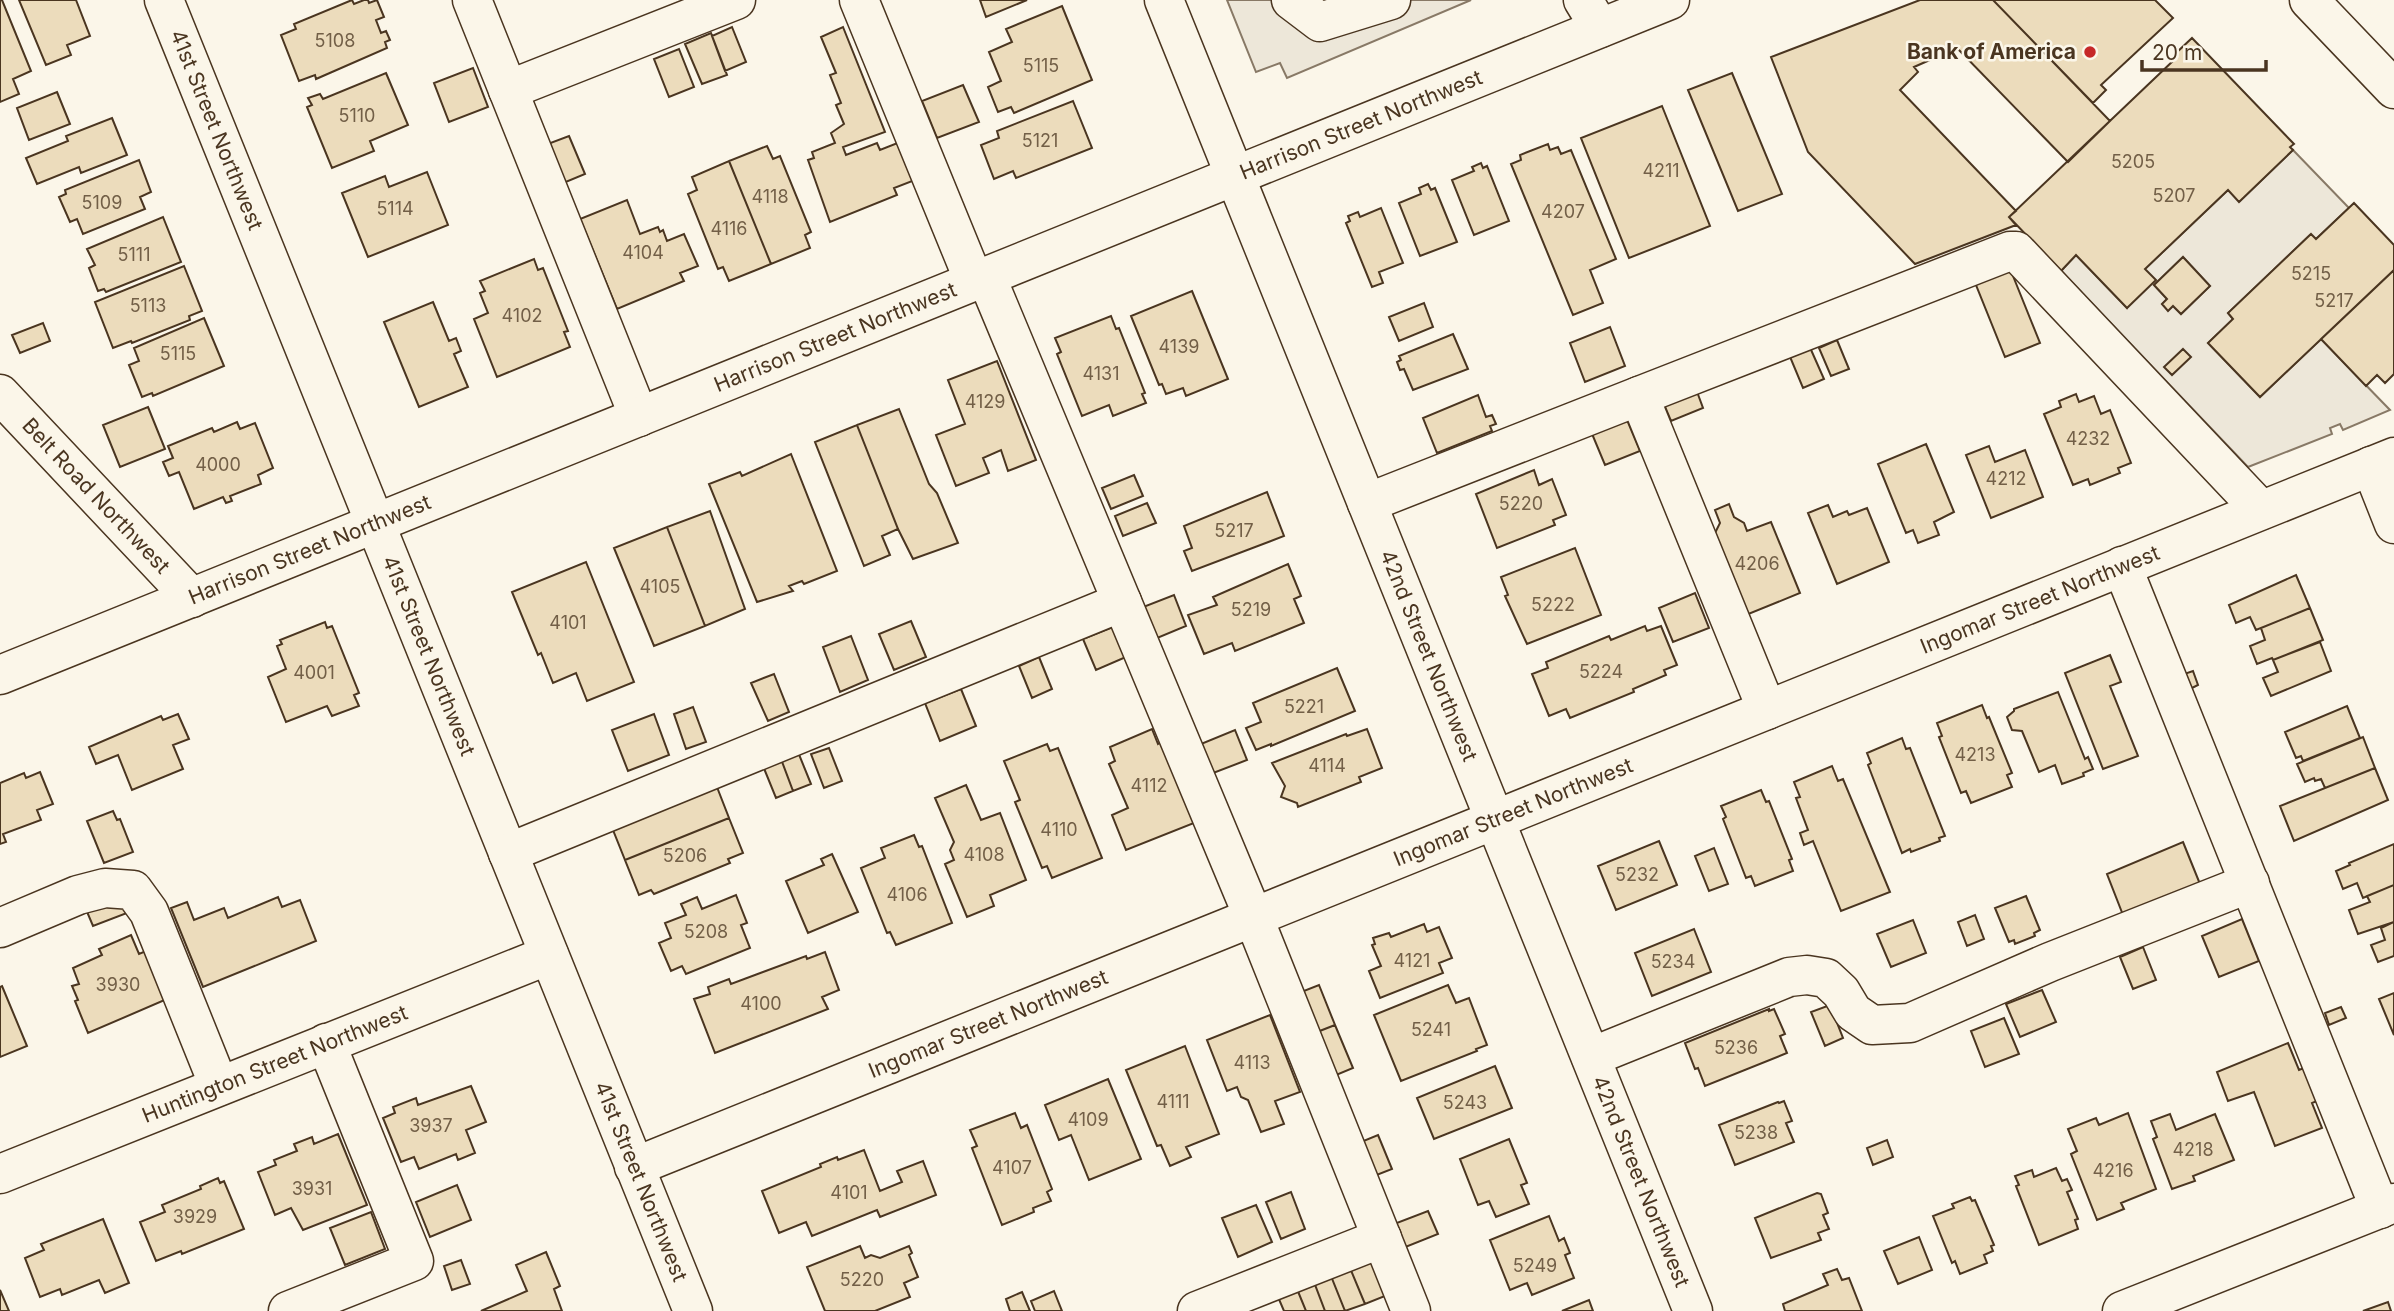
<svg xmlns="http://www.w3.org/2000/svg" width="2394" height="1311" font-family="Inter,sans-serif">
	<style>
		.parking { fill: #ede7d9; stroke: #887966; stroke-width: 2; fill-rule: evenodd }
		.building { fill: #ecdcbc; stroke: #4a3520; stroke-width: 2 }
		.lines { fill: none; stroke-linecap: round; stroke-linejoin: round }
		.minor-casing { stroke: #4a3520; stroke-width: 41 }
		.major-casing { stroke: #4a3520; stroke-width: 41 }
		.minor { stroke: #fbf6e9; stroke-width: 38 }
		.major { stroke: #fbf6e9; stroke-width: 38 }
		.poi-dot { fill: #c62828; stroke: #fbf6e9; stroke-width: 2.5 }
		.labels { text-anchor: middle; stroke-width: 5; stroke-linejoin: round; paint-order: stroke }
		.number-label { font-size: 18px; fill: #725f47 }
		.poi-label { font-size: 21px; font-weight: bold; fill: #4a3520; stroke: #fbf6e9; text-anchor: end }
		.street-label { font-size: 21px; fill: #4a3520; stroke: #fbf6e9 }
	</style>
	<rect width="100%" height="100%" fill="#fbf6e9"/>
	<!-- parking -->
	<path class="parking" d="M1227 0H1471L1287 78 1280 63 1256 72Z
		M2293 150 2349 208 2316 239 2310 235 2228 313 2233 319 2208 343 2260 397 2321 339 2390 410 2343 430 2340 424 2330 428 2332 434 2248 467 2061 271 2076 255 2127 308 2145 269 2228 190 2240 201ZM2183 257 2210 286 2181 314 2173 306 2168 310 2162 304 2167 299 2154 285Z"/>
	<!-- building -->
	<path class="building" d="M0 0H2L31 71 13 79 19 94 0 102Z
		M19 0H76L90 36 67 45 71 55 46 65Z
		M352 0 354 4 364 0H368L369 3 377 0 384 17 376 20 381 33 386 31 390 40 385 42 387 48 316 79 315 75 299 81 281 35 296 29 294 24Z
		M980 0H1027L986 17Z
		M1920 0H1993L2110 121 2068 162 1957 48 1914 67 1918 72 1900 90 2016 211 2009 217 2016 225 1915 264 1808 152 1771 57Z
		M1993 0H2155L2173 18 2101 85 2106 90 2093 103Z
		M1062 6 1092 80 1014 113 1011 107 998 112 988 87 1001 81 989 52 1012 42 1006 29Z
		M732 27 746 62 725 71 712 36Z
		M843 27 885 132 843 147 846 155 877 143 880 150 900 142 915 180 894 188 897 195 830 222 808 160 814 158 812 152 835 143 831 133 844 124 836 105 841 103 830 75 836 73 821 37Z
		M711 33 727 75 702 84 685 44Z
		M2192 38 2294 144 2290 147 2293 150 2239 202 2228 190 2145 269 2156 280 2127 308 2076 255 2061 271 2009 217 2176 58 2174 55Z
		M679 49 694 87 669 97 654 59Z
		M473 68 488 107 449 122 434 83Z
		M386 73 408 125 370 141 374 151 332 168 307 107 312 105 308 98 320 94 323 99Z
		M1732 73 1782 194 1738 211 1688 90Z
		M963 85 979 122 937 138 922 101Z
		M57 92 70 124 29 140 17 108Z
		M1073 101 1092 148 1016 178 1013 171 994 179 981 145 999 138 997 131Z
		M1662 106 1710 226 1629 258 1581 138Z
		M112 118 127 155 81 173 79 167 37 184 26 158 68 141 66 136Z
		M569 136 585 174 561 184 545 145Z
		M1548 144 1550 150 1558 147 1561 154 1571 150 1616 259 1590 270 1603 303 1573 315 1511 164 1521 160 1520 155Z
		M767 146 773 159 780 156 811 232 805 235 810 248 771 264 729 161Z
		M139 160 151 192 140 197 145 209 83 234 77 219 70 222 59 197 66 194 65 190Z
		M729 161 771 264 729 281 723 267 718 269 688 194 697 190 692 177Z
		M1481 163 1483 168 1487 166 1509 221 1474 235 1452 180 1474 171 1472 167Z
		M427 172 448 225 368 257 342 193 385 176 389 187Z
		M1428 184 1431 190 1435 188 1457 242 1420 256 1399 203 1421 194 1419 188Z
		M627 200 640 234 658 227 660 232 663 230 667 241 684 234 698 266 680 273 684 281 617 309 580 219Z
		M2354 203 2394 245V270L2260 397 2208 343 2233 319 2228 313 2311 234 2316 239Z
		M1381 208 1403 263 1379 272 1383 283 1372 287 1346 223 1350 221 1348 216 1358 212 1360 217Z
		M163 217 181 262 106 292 104 289 98 291 89 268 95 265 87 249Z
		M2183 257 2210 286 2181 314 2173 306 2168 311 2162 304 2167 299 2154 285Z
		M534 259 538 270 543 268 568 331 564 332 570 347 497 377 474 319 488 313 480 293 485 291 480 281Z
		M184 266 202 311 189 316 190 320 132 343 131 341 113 348 95 302Z
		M2009 266 2040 343 2005 357 1974 280Z
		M2394 270V374L2385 383 2377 375 2366 386 2321 339Z
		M1192 291 1228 379 1186 396 1183 388 1166 394 1162 384 1159 385 1131 316Z
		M433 302 449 341 456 338 461 351 454 354 468 387 419 407 384 322Z
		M1424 303 1433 327 1399 341 1389 317Z
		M1111 316 1116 329 1119 328 1145 393 1142 394 1146 403 1113 416 1109 405 1082 416 1057 354 1061 352 1055 338Z
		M204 318 224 366 153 396 152 393 142 397 129 365 139 361 134 348Z
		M43 323 50 341 20 353 12 335Z
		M1610 327 1625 366 1585 382 1570 343Z
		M1453 334 1468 369 1413 390 1404 369 1400 370 1397 362 1401 360 1399 356Z
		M1837 340 1849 369 1831 376 1819 348Z
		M1808 343 1824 379 1803 388 1788 352Z
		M2183 349 2191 357 2172 375 2164 367Z
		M997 361 1036 460 1008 471 1001 450 983 458 989 473 956 486 936 435 965 424 948 380Z
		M1696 389 1703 408 1671 421 1663 402Z
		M2076 394 2079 402 2094 396 2101 414 2110 410 2131 463 2118 468 2120 473 2090 485 2088 479 2073 485 2044 414 2061 407 2059 401Z
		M1478 395 1486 417 1492 415 1496 424 1490 426 1492 431 1437 453 1423 418Z
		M148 407 165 449 120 467 103 425Z
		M899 409 929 484 937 493 958 543 913 559 898 529 857 425Z
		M1625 415 1640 451 1605 465 1590 429Z
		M237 422 240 429 255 423 273 468 258 475 261 484 230 496 232 501 226 503 223 497 194 509 179 472 169 476 163 462 173 458 168 446 212 428 214 432Z
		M857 425 898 529 882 536 890 555 864 566 815 442Z
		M1926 444 1954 512 1934 522 1939 535 1918 543 1913 530 1906 533 1878 464Z
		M1989 446 1995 462 2025 450 2043 497 1991 518 1966 455Z
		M791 454 837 571 804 584 802 581 789 586 793 591 757 602 709 484 740 472 742 476Z
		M1534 470 1539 485 1552 479 1566 515 1553 520 1555 525 1497 548 1476 494Z
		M1134 475 1143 496 1111 509 1102 488Z
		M1267 492 1284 536 1192 571 1184 551 1192 548 1184 526Z
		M1147 503 1156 523 1123 536 1115 516Z
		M1729 504 1734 517 1744 523 1747 531 1771 522 1800 593 1746 615 1714 535 1720 523 1715 510Z
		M1828 505 1833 517 1847 511 1849 515 1867 508 1889 562 1837 584 1808 513Z
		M710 511 745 609 705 626 667 527Z
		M667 527 705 626 654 646 614 548Z
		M1575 548 1601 615 1527 644 1505 596 1508 595 1501 577Z
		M586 562 634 682 587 701 576 673 553 683 541 653 538 655 512 592Z
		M1288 564 1301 596 1294 599 1304 623 1235 651 1232 643 1204 654 1188 615 1217 605 1213 597Z
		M2296 575 2310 608 2256 630 2250 617 2236 623 2229 605Z
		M1695 593 1709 628 1673 642 1659 608Z
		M1174 595 1186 626 1150 641 1138 609Z
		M2310 608 2323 640 2273 660 2272 658 2257 664 2250 646 2265 640 2261 628Z
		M911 621 926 657 894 670 879 634Z
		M325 622 327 628 332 626 359 693 354 695 359 706 332 716 327 706 286 722 268 677 286 669 277 646 282 644 280 640Z
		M1645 626 1647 631 1661 626 1677 665 1664 670 1666 675 1633 689 1634 692 1570 718 1566 709 1549 716 1532 674 1548 668 1546 662 1609 636 1611 640Z
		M1113 627 1126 657 1096 670 1083 639Z
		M851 636 868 680 840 692 823 647Z
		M2320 642 2331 671 2271 696 2263 678 2278 672 2273 660Z
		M2110 655 2121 682 2110 686 2138 756 2103 769 2065 673Z
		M1039 657 1052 689 1032 698 1019 666Z
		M1337 668 1355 711 1271 746V744L1256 750 1246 728 1261 722 1253 703Z
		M2193 671 2198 685 2190 689 2184 674Z
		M774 674 789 712 768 721 751 683Z
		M961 689 976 726 940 741 925 703Z
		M2058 692 2085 759 2088 757 2093 769 2083 773 2084 776 2062 784 2055 765 2039 772 2022 731 2012 730 2007 717 2014 711V709Z
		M1982 705 1987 718 1989 717 2012 773 2007 775 2012 787 1971 803 1966 791 1961 793 1939 737 1942 736 1937 723Z
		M2347 706 2360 738 2303 761 2301 756 2296 758 2285 732Z
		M693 707 706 742 686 749 674 714Z
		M178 714 189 739 173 745 183 769 132 790 118 755 96 764 89 747 161 716 163 720Z
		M654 714 669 755 628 771 612 730Z
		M1152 729 1158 744 1161 742 1194 823 1126 850 1112 815 1128 808 1109 764 1115 761 1110 747Z
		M1367 729 1382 768 1359 777 1361 782 1298 807 1297 803 1281 797 1285 786 1272 763 1346 734 1347 736Z
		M1235 730 1247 760 1208 775 1196 746Z
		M2363 737 2375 768 2325 788 2321 779 2315 781 2314 778 2305 782 2297 764Z
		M1902 738 1906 749 1910 748 1945 836 1939 838 1940 841 1911 852 1910 849 1902 853 1868 765 1871 763 1867 753Z
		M1047 744 1050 751 1058 748 1102 858 1052 878 1047 866 1042 868 1015 802 1020 800 1004 761Z
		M829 748 842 781 824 788 811 754Z
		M798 752 811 784 793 791 781 759Z
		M781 759 793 791 776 798 763 766Z
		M1832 766 1838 781 1843 779 1890 892 1841 911 1813 841 1804 845 1800 833 1808 830 1796 798 1800 797 1794 782Z
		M2375 768 2388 800 2294 841 2280 806Z
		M40 772 53 804 37 810 41 820 3 834 6 842 0 844V783L24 773 26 778Z
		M715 782 729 818 625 860 611 825Z
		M966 785 981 820 1000 813 1026 880 990 895 994 906 967 917 945 864 954 860 950 850 954 842 935 798Z
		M1761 790 1766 802 1769 801 1792 859 1789 860 1793 871 1755 886 1751 876 1746 878 1723 819 1726 817 1721 806Z
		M113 811 117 820 120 819 133 852 104 863 87 821Z
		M729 818 743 853 728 859 730 863 654 894 651 890 639 895 625 860Z
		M914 835 919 847 922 846 952 923 896 945 890 932 887 933 861 868 885 858 881 848Z
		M1659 841 1677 885 1616 910 1598 866Z
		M2183 842 2200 884 2123 915 2107 874Z
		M2394 844V885L2363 898 2357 883 2343 889 2336 871 2350 865 2349 863Z
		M1714 848 1728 884 1709 891 1695 856Z
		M832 854 858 912 808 933 786 881 824 865 821 859Z
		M2394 885V922L2358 934 2349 910 2370 902 2367 896Z
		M119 893 127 913 93 926 85 907Z
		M736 895 747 923 741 925 750 948 686 974 682 966 671 971 659 943 671 938 665 923 686 915 681 904 697 897 702 909Z
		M2026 896 2040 930 2034 933 2035 936 2015 944 2014 940 2009 942 1995 908Z
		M278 897 282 907 300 900 316 941 203 987 171 908 187 902 194 920 224 908 228 918Z
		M1975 915 1984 939 1967 946 1958 922Z
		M2242 919 2259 961 2219 977 2202 936Z
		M1913 920 1926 953 1891 967 1877 934Z
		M2394 922V956L2378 962 2371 945 2385 940 2381 928Z
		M1424 924 1427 932 1439 927 1452 958 1439 963 1443 973 1380 998 1369 971 1381 966 1372 945 1375 944 1373 938 1389 933 1391 937Z
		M1694 929 1711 972 1652 996 1635 953Z
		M131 935 139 954 146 951 167 999 88 1033 75 1001 78 1000 72 986 79 984 73 968 102 955 99 949Z
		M2143 947 2156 980 2133 989 2120 957Z
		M825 952 839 990 822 997 828 1009 715 1053 694 999 710 994 708 987 729 979 731 984 806 956 807 959Z
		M1319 985 1335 1025 1312 1034 1296 994Z
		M1448 985 1456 1003 1469 998 1487 1045 1476 1049 1477 1051 1401 1081 1374 1015Z
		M2 986 27 1046 0 1057V987Z
		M2042 990 2056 1022 2020 1037 2006 1004Z
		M2394 993V1035L2379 999Z
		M1830 1005 1843 1038 1825 1046 1811 1012Z
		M2341 1007 2346 1018 2329 1025 2325 1013Z
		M1769 1009V1011L1774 1009 1785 1034 1780 1036 1787 1053 1705 1086 1698 1068 1695 1069 1685 1043Z
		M1270 1015 1300 1092 1275 1101 1284 1124 1261 1132 1248 1100 1241 1097 1237 1087 1227 1091 1207 1040Z
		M2004 1018 2019 1054 1985 1067 1971 1031Z
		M1335 1025 1353 1068 1329 1078 1312 1034Z
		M2288 1043 2299 1070 2304 1068 2317 1101 2312 1103 2322 1128 2275 1146 2254 1092 2228 1101 2217 1072Z
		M1185 1046 1219 1134 1186 1147 1191 1157 1170 1166 1161 1145 1157 1146 1126 1070Z
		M1495 1066 1512 1108 1434 1139 1417 1098Z
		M1108 1079 1141 1159 1089 1180 1071 1135 1059 1140 1045 1105Z
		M471 1086 486 1122 466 1130 475 1153 458 1160 456 1154 419 1169 414 1157 401 1162 383 1118 395 1113 393 1107 416 1098 418 1105Z
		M1784 1101 1792 1121 1786 1123 1794 1142 1735 1165 1719 1125 1778 1102 1779 1103Z
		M1015 1113 1021 1128 1027 1125 1052 1189 1047 1192 1051 1201 1033 1208 1034 1212 1002 1225 972 1148 977 1146 970 1130Z
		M2128 1113 2156 1189 2121 1203 2124 1209 2097 1220 2071 1154 2077 1151 2068 1129 2096 1118 2099 1125Z
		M2170 1114 2176 1130 2215 1114 2234 1160 2193 1176 2195 1181 2172 1189 2153 1139 2157 1137 2151 1121Z
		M338 1134 367 1205 303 1230 291 1208 275 1215 258 1172 276 1165 274 1160 297 1151 294 1144 312 1137 314 1144Z
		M1378 1135 1392 1169 1369 1178 1356 1144Z
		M1509 1139 1527 1183 1521 1185 1529 1204 1496 1217 1489 1201 1478 1205 1460 1159Z
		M1887 1140 1893 1157 1873 1165 1867 1148Z
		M864 1150 880 1191 902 1182 897 1171 923 1161 936 1195 880 1217 877 1210 812 1236 806 1222 779 1233 762 1191 821 1167 820 1164 837 1157 838 1160Z
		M2056 1168 2062 1181 2067 1179 2072 1190 2067 1192 2078 1219 2075 1220 2078 1229 2039 1245 2016 1186 2019 1185 2015 1176 2032 1170 2034 1177Z
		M218 1178 220 1183 224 1181 244 1229 182 1254 181 1251 156 1261 140 1222 165 1212 162 1205 201 1189 200 1186Z
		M457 1185 471 1220 430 1237 416 1202Z
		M1291 1192 1305 1229 1281 1239 1266 1202Z
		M1817 1193 1821 1194 1828 1213 1823 1215 1829 1229 1818 1233 1821 1240 1771 1258 1755 1218Z
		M1970 1197 1972 1201 1975 1200 1994 1245 1991 1246 1993 1251 1984 1255 1987 1263 1960 1274 1955 1261 1952 1263 1933 1216 1954 1208 1952 1204Z
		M1256 1205 1272 1242 1238 1257 1222 1218Z
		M1428 1211 1438 1234 1403 1248 1394 1224Z
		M371 1212 385 1249 345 1265 330 1228Z
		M1549 1216 1559 1241 1564 1238 1570 1253 1565 1255 1574 1278 1532 1295 1527 1283 1510 1290 1490 1240Z
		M103 1219 129 1283 105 1293 99 1280 62 1295 60 1289 40 1297 25 1258 44 1250 41 1244Z
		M1919 1237 1932 1270 1898 1284 1884 1251Z
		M860 1246 865 1258 871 1255 880 1258 909 1246 912 1253 909 1255 918 1277 904 1283 910 1297 875 1311H825L807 1267Z
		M546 1252 560 1286 554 1289 562 1311H481L527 1291 516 1265Z
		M461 1260 470 1284 452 1290 444 1266Z
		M1371 1260 1385 1296 1365 1304 1350 1268Z
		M1350 1268 1365 1304 1345 1311 1331 1276Z
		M1837 1269 1842 1280 1849 1278 1862 1311H1785L1783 1304 1828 1285 1823 1274Z
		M1331 1276 1345 1311H1325L1314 1282Z
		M1314 1282 1325 1311H1306L1297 1289Z
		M1297 1289 1306 1311H1284L1278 1297Z
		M0 1290 9 1311H0Z
		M1054 1291 1062 1311H1035L1031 1301Z
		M1022 1292 1030 1311H1010L1006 1299Z
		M1589 1300 1593 1311H1562Z
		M2388 1302 2391 1311H2363Z"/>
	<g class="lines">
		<defs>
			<g id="minor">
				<path id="s1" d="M164 0 693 1311"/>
				<path d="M472 0 639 417"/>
				<path d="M859 0 974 281"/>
				<path id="s2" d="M1164 0 1693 1311"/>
				<path d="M1291 0 1320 22 1391 0"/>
				<path d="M1583 0 1600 28"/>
				<path d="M508 90 736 0"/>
				<path d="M986 276 1253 916 1411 1311"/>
				<path id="s3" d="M0 394 192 598"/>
				<path d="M1639 396 2010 251H2016L2261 510"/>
				<path d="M2371 466 2394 524"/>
				<path d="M1367 503 1639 396 1767 710"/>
				<path d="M2122 566 2380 1209"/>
				<path id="s4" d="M0 675 1670 0"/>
				<path d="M508 853 1122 602"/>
				<path d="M0 928 78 895 105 888 133 890 149 912 219 1086"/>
				<path d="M1591 1057 1789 977 1807 975 1826 978 1841 992 1853 1012 1872 1025 1910 1023 2050 962 2250 883"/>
				<path id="s5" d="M634 1167 2394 457"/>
				<path id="s6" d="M0 1174 549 955"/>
				<path d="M288 1311 414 1261 326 1043"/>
				<path d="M1197 1311 1382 1238"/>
				<path d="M2122 1311 2394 1203"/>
			</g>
			<path id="major" d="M2309 0 2394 89"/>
		</defs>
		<!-- minor casing -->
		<use href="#minor" class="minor-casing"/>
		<!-- major casing -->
		<use href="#major" class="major-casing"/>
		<!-- minor -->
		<use href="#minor" class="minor"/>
		<!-- major -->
		<use href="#major" class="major"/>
	</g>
	<!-- markers -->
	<circle class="poi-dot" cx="2090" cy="52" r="7"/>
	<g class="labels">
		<!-- number labels -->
		<g class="number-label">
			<text x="335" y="47">5108</text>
			<text x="1041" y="72">5115</text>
			<text x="357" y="122">5110</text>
			<text x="1040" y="147">5121</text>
			<text x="2133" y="168">5205</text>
			<text x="1661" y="177">4211</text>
			<text x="2174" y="202">5207</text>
			<text x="770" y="203">4118</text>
			<text x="102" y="209">5109</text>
			<text x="395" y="215">5114</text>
			<text x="1563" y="218">4207</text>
			<text x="729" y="235">4116</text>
			<text x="643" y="259">4104</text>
			<text x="134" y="261">5111</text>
			<text x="2311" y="280">5215</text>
			<text x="2334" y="307">5217</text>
			<text x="148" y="312">5113</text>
			<text x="522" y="322">4102</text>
			<text x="1179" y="353">4139</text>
			<text x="178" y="360">5115</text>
			<text x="1101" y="380">4131</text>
			<text x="985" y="408">4129</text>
			<text x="2088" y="445">4232</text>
			<text x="218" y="471">4000</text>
			<text x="2006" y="485">4212</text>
			<text x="1521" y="510">5220</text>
			<text x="1234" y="537">5217</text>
			<text x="1757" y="570">4206</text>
			<text x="660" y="593">4105</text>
			<text x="1553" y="611">5222</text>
			<text x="1251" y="616">5219</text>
			<text x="568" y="629">4101</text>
			<text x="1601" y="678">5224</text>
			<text x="314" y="679">4001</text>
			<text x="1304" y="713">5221</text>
			<text x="1975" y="761">4213</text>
			<text x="1327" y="772">4114</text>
			<text x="1149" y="792">4112</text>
			<text x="1059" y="836">4110</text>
			<text x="984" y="861">4108</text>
			<text x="685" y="862">5206</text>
			<text x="1637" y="881">5232</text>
			<text x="907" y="901">4106</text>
			<text x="706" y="938">5208</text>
			<text x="1412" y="967">4121</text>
			<text x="1673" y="968">5234</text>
			<text x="118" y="991">3930</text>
			<text x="761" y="1010">4100</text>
			<text x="1431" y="1036">5241</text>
			<text x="1736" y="1054">5236</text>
			<text x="1252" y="1069">4113</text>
			<text x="1173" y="1108">4111</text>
			<text x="1465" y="1109">5243</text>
			<text x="1088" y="1126">4109</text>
			<text x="431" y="1132">3937</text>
			<text x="1756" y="1139">5238</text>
			<text x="2193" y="1156">4218</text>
			<text x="1012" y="1174">4107</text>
			<text x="2113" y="1177">4216</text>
			<text x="312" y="1195">3931</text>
			<text x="849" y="1199">4101</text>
			<text x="195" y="1223">3929</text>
			<text x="1535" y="1272">5249</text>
			<text x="862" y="1286">5220</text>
		</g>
		<!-- poi labels -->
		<g class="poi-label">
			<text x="2076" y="59">Bank of America</text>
		</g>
		<!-- street labels -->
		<g class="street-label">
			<text dy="7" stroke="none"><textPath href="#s4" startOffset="1468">Harrison Street Northwest</textPath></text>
			<text dy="7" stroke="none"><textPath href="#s1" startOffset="140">41st Street Northwest</textPath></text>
			<text dy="7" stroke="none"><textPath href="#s4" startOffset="901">Harrison Street Northwest</textPath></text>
			<text dy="7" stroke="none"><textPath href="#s3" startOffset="140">Belt Road Northwest</textPath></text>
			<text dy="7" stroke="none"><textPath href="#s4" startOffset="334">Harrison Street Northwest</textPath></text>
			<text dy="7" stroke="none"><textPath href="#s5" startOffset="1516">Ingomar Street Northwest</textPath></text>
			<text dy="7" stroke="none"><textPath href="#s1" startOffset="707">41st Street Northwest</textPath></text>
			<text dy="7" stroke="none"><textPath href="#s2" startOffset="707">42nd Street Northwest</textPath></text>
			<text dy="7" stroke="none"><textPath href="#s5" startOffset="948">Ingomar Street Northwest</textPath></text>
			<text dy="7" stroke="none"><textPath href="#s5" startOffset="382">Ingomar Street Northwest</textPath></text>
			<text dy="7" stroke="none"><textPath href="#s6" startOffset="296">Huntington Street Northwest</textPath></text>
			<text dy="7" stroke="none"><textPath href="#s1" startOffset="1274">41st Street Northwest</textPath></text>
			<text dy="7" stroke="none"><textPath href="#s2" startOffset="1274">42nd Street Northwest</textPath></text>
		</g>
	</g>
	<!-- scale -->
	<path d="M2142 60v10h124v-10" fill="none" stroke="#4a3520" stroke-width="3.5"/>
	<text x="2152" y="60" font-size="21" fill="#4a3520" stroke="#fbf6e9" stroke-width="5" paint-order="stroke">20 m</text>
</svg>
